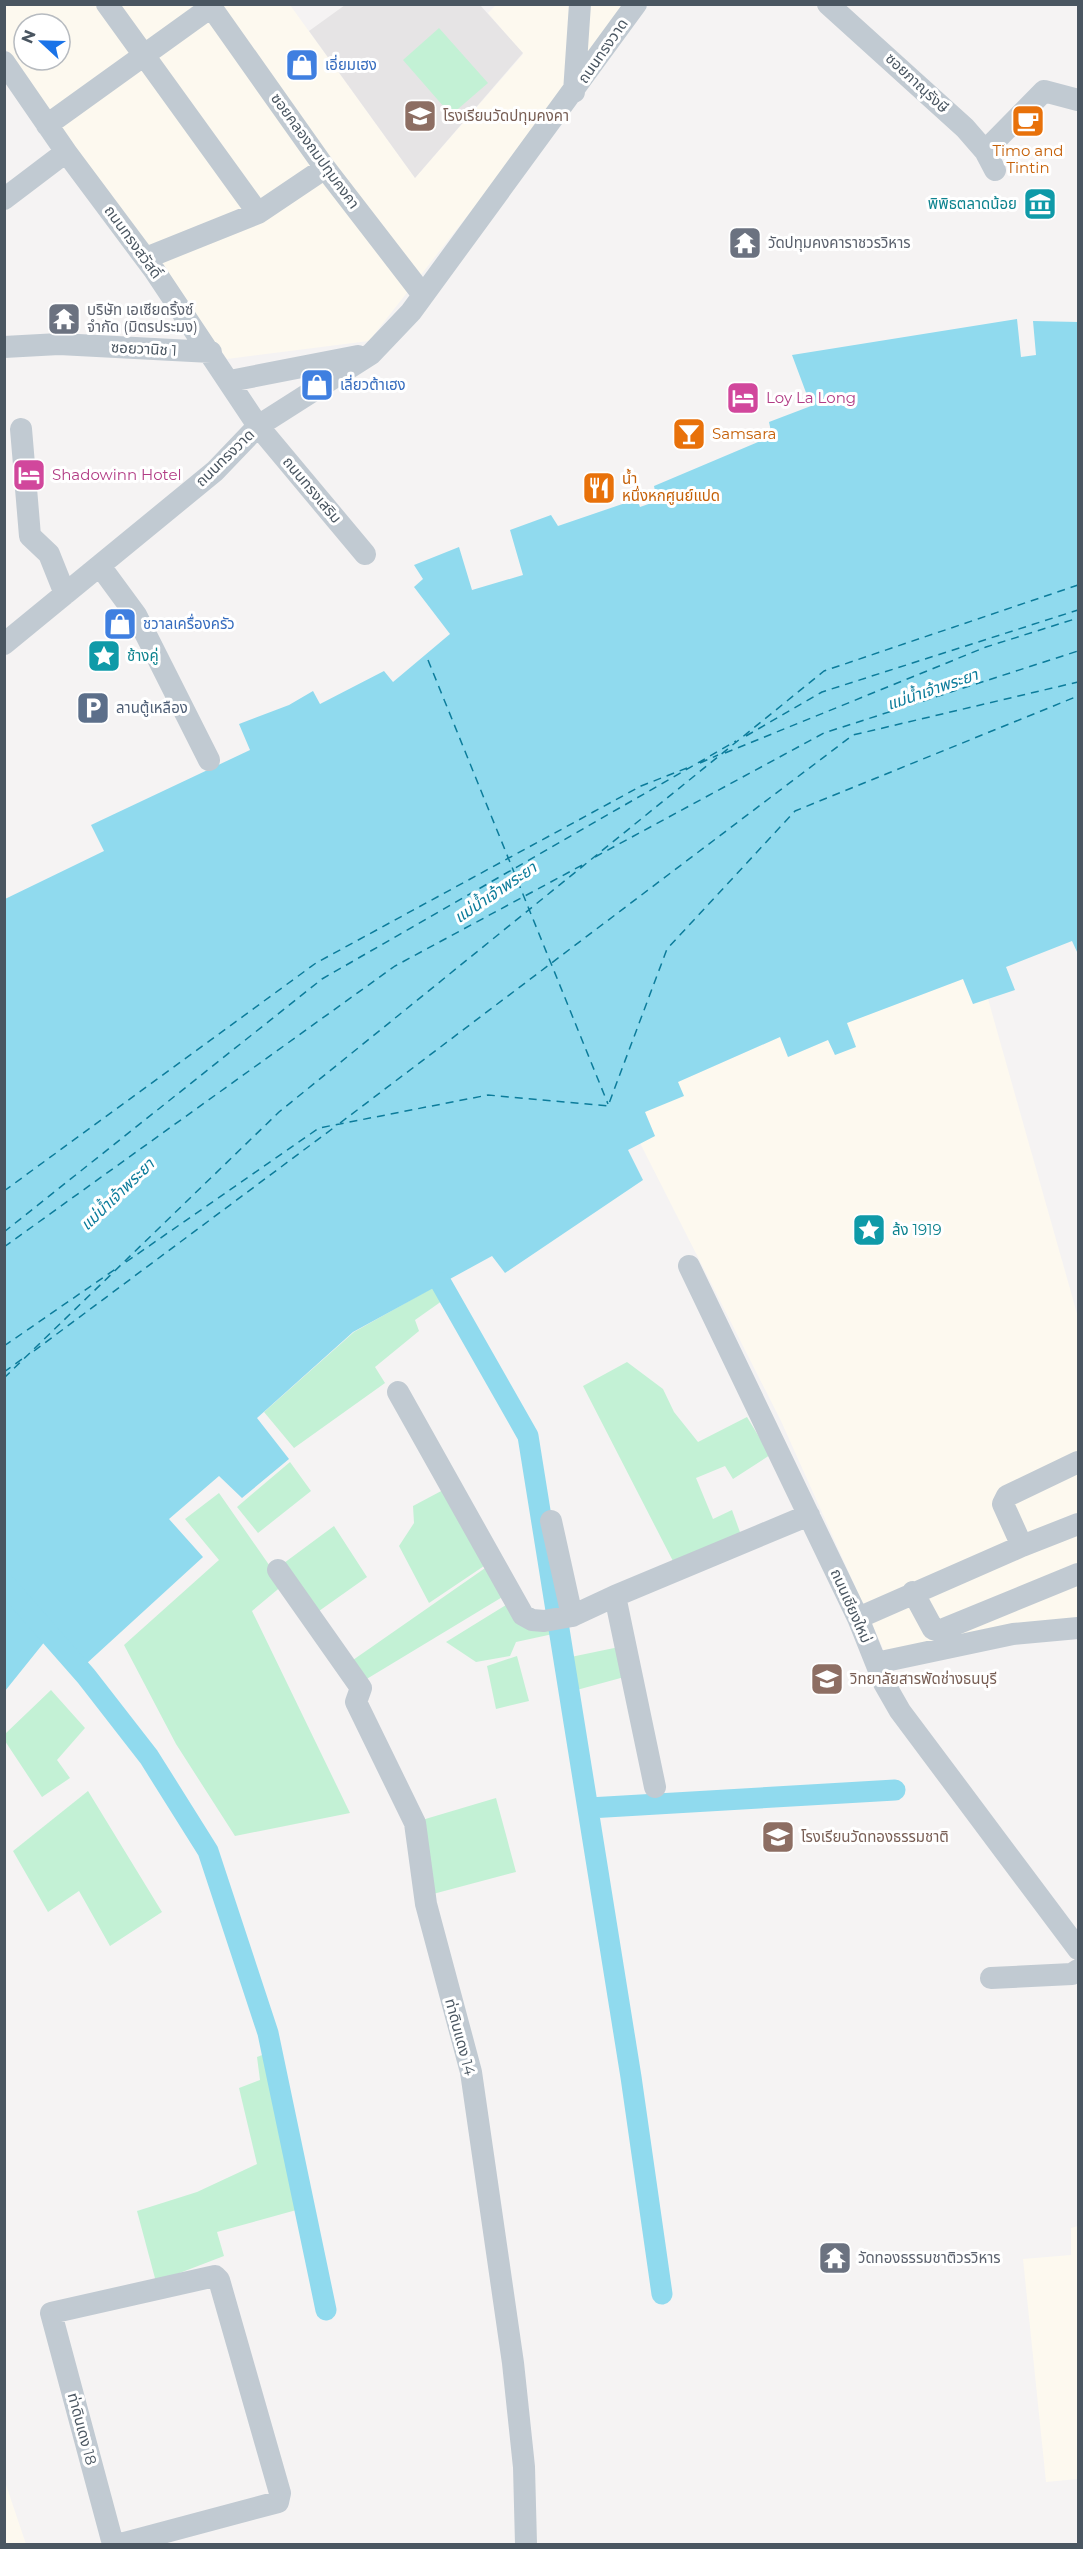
<svg xmlns="http://www.w3.org/2000/svg" width="1083" height="2549" font-family="Montserrat,'Noto Sans Thai',sans-serif">
	<style>
		.commercial { fill: #fdf9ef; fill-rule: evenodd }
		.education { fill: #e6e4e5 }
		.green { fill: #c3f1d5 }
		.water { fill: #90daee }
		.lines { fill: none; stroke-linecap: round; stroke-linejoin: round }
		.canal { stroke: #90daee; stroke-width: 21 }
		.ferry { stroke: #0c7c9b; stroke-width: 1.5; stroke-dasharray: 8 6; stroke-linecap: butt }
		.minor { stroke: #c1cad2; stroke-width: 22 }
		.labels { text-anchor: middle; stroke-width: 6; stroke-linejoin: round; paint-order: stroke }
		.street-label { font-size: 15px; fill: #4a5661; stroke: #fff }
		.shop-label { font-size: 15px; fill: #366cbe; stroke: #fff; text-anchor: start }
		.education-label { font-size: 15px; fill: #785e54; stroke: #fff; text-anchor: start }
		.food-label { font-size: 15px; fill: #c56008; stroke: #fff; text-anchor: start }
		.culture-label { font-size: 15px; fill: #0d838f; stroke: #fff; text-anchor: start }
		.worship-label { font-size: 15px; fill: #5b616d; stroke: #fff; text-anchor: start }
		.hotel-label { font-size: 15px; fill: #b23c85; stroke: #fff; text-anchor: start }
		.service-label { font-size: 15px; fill: #4e5e75; stroke: #fff; text-anchor: start }
		.water-label { font-size: 16px; font-style: italic; fill: #0c7c9b; stroke: #fff }
	</style>
	<rect width="100%" height="100%" fill="#f5f3f3"/>
	<!-- commercial -->
	<path class="commercial" d="M4 5H290L415 178 523 54 488 13 496 5H622L482 197 369 341 227 359 90 174 5 48ZM24 24H60V60H24Z
		M963 979 973 1004 988 999 1078 1317V1629L885 1653 781 1421 640 1143 655 1136 645 1112 678 1082 780 1037 788 1057 828 1040 835 1055 846 1023Z
		M1078 2226V2479L1046 2482 1023 2259 1071 2255V2228Z
		M4 2482H5L26 2544H5Z"/>
	<!-- education -->
	<path class="education" d="M345 5H480L523 53 415 178 309 31Z"/>
	<!-- green -->
	<path class="green" d="M439 28 488 83 451 115 403 60Z
		M441 1283 449 1296 415 1320 419 1331 375 1367 385 1383 294 1448 264 1412 354 1332Z
		M627 1362 663 1389 674 1412 698 1442 747 1417 770 1455 733 1479 725 1466 696 1478 713 1519 732 1510 741 1535 674 1563 583 1386Z
		M290 1462 311 1491 258 1533 237 1507Z
		M445 1489 487 1564 429 1603 399 1546 414 1523 413 1506Z
		M219 1493 283 1585 252 1611 350 1813 235 1836 176 1744 124 1645 219 1560 185 1519Z
		M334 1526 367 1577 319 1611 284 1563Z
		M488 1566 504 1596 365 1680 353 1660Z
		M511 1602 552 1625 553 1634 516 1642 510 1656 476 1662 446 1642Z
		M619 1647 628 1676 573 1691 566 1658Z
		M517 1656 529 1701 496 1709 487 1666Z
		M51 1690 85 1728 57 1760 70 1778 42 1797 5 1741V1734Z
		M88 1791 162 1912 110 1946 79 1891 48 1912 13 1851Z
		M496 1798 516 1872 433 1894 422 1820Z
		M270 2052 300 2209 217 2232 224 2256 156 2282 137 2211 197 2192 257 2164 239 2088 260 2080 257 2057Z"/>
	<!-- water -->
	<path class="water" d="M1017 319 1021 357 1036 355 1033 321 1078 322V954L1072 941 1006 967 1015 990 973 1004 963 979 847 1023 856 1047 835 1055 828 1040 788 1057 780 1037 678 1082 684 1096 645 1112 655 1136 628 1150 643 1180 505 1273 492 1256 353 1332 257 1418 289 1459 242 1498 219 1476 169 1519 203 1557 86 1664 50 1635 5 1691V899L104 851 91 825 250 750 239 724 289 705 313 691 320 704 384 671 393 682 450 634 414 587 423 579 414 565 459 547 472 590 523 575 510 530 551 515 558 526 637 499 640 507 657 501 654 486 772 436 769 422 811 406 792 355Z"/>
	<g class="lines">
		<!-- canal -->
		<path class="canal" d="M441 1283 528 1436 631 2077 662 2294
			M4 1583 86 1676 149 1757 208 1851 268 2033 326 2310
			M589 1808 895 1790"/>
		<!-- ferry -->
		<path class="ferry" d="M428 660 608 1104
			M746 736 822 692 1078 610
			M725 753 986 647 1078 618
			M700 763 718 755
			M595 857 824 733 1078 651
			M340 1123 853 735 1078 682
			M4 1191 316 963 641 786 687 768
			M4 1232 322 979 736 741
			M4 1247 395 966 586 863
			M126 1262 319 1128 488 1095 608 1106 667 949 795 811 1078 696
			M4 1346 117 1268
			M34 1351 336 1126
			M4 1372 25 1357
			M4 1378 279 1112 824 671 1078 585"/>
		<!-- minor -->
		<path class="minor" d="M107 4 258 213
			M209 4 325 168 423 295
			M828 4 965 128 985 151 995 170
			M4 62 66 152 154 270 258 426 365 554
			M574 92 580 4
			M47 125 211 7
			M985 151 1044 91 1078 100
			M4 199 66 152
			M146 258 258 213 325 168
			M4 347 59 344 211 352
			M230 381 358 356
			M21 429 30 536 49 554 65 594
			M100 566 136 615 209 760
			M4 644 215 471 258 426 371 354 411 312 636 4
			M689 1266 858 1618 884 1683 900 1711 1078 1949
			M398 1392 523 1615 532 1620 544 1621 572 1616 615 1596 809 1515
			M551 1521 572 1616
			M1022 1546 1003 1504 1007 1496 1078 1462
			M278 1570 361 1688 356 1702 415 1823 426 1904 471 2072 513 2363 524 2467 526 2544
			M913 1592 933 1629 939 1631 1078 1574
			M615 1596 655 1787
			M858 1618 1022 1546 1078 1524
			M876 1663 1013 1634 1078 1628
			M991 1978 1072 1974 1078 1970
			M113 2544 51 2313 215 2276 219 2280 280 2493 278 2502 121 2544"/>
	</g>
	<!-- icons -->
	<defs>
		<symbol id="shop-square" viewBox="-11 -11 22 22"><rect x="-9" y="-9" width="18" height="18" rx="4" fill="#3f7fe0" stroke="#fff"/><path d="M-5-2.5h2.3a2.7 3.5 0 0 1 5.4 0H5L5.5 6h-11ZM-1.5-2.5h3a1.5 2.3 0 0 0-3 0Z" fill="#fff"/></symbol>
		<symbol id="school-square" viewBox="-11 -11 22 22"><rect x="-9" y="-9" width="18" height="18" rx="4" fill="#8d6e63" stroke="#fff"/><path d="M0-5L7-2L0 1L-7-2ZM-4 1L0 2.5L4 1V4Q0 6-4 4Z" fill="#fff"/></symbol>
		<symbol id="cafe-square" viewBox="-11 -11 22 22"><rect x="-9" y="-9" width="18" height="18" rx="4" fill="#e8710a" stroke="#fff"/><path d="M-5.5-4.5H6V0H3Q3 3.5 0 3.5H-2.5Q-5.5 3.5-5.5 0ZM3-3.2v2h1.7v-2ZM-6 4.5H4V6H-6Z" fill="#fff"/></symbol>
		<symbol id="museum-square" viewBox="-11 -11 22 22"><rect x="-9" y="-9" width="18" height="18" rx="4" fill="#0f9aa8" stroke="#fff"/><path d="M0-6L6-3V-2H-6V-3ZM-5-1h2V3h-2ZM-1-1h2V3h-2ZM3-1h2V3H3ZM-6 4H6V6H-6Z" fill="#fff"/></symbol>
		<symbol id="temple-square" viewBox="-11 -11 22 22"><rect x="-9" y="-9" width="18" height="18" rx="4" fill="#6b7280" stroke="#fff"/><path d="M0-6L5-2H3V0L6.5 2.5H4V6H1.5V3h-3V6H-4V2.5H-6.5L-3 0V-2H-5Z" fill="#fff"/></symbol>
		<symbol id="hotel-square" viewBox="-11 -11 22 22"><rect x="-9" y="-9" width="18" height="18" rx="4" fill="#d1479c" stroke="#fff"/><path d="M-6-4.5h1.5V1H6V5H4.5V3h-9V5H-6ZM-4 0a1.8 1.8 0 1 1 3.6 0ZM.5 0V-2.5h3Q6-2.5 6 0Z" fill="#fff"/></symbol>
		<symbol id="bar-square" viewBox="-11 -11 22 22"><rect x="-9" y="-9" width="18" height="18" rx="4" fill="#e8710a" stroke="#fff"/><path d="M-6-5H6L.8 .8V4.5H3.5V6h-7V4.5H-.8V.8Z" fill="#fff"/></symbol>
		<symbol id="restaurant-square" viewBox="-11 -11 22 22"><rect x="-9" y="-9" width="18" height="18" rx="4" fill="#e8710a" stroke="#fff"/><path d="M-5-6h1v4h1v-4h1v4h1v-4h1v5L-1.5 .5V6h-2V.5L-5-1ZM5-6V6H3V1.5H1.5Q1.5-4 5-6Z" fill="#fff"/></symbol>
		<symbol id="sight-square" viewBox="-11 -11 22 22"><rect x="-9" y="-9" width="18" height="18" rx="4" fill="#0f9aa8" stroke="#fff"/><path d="M0-6L1.8-2.2L6-1.7L2.9 1.2L3.7 5.4L0 3.3L-3.7 5.4L-2.9 1.2L-6-1.7L-1.8-2.2Z" fill="#fff"/></symbol>
		<symbol id="parking-square" viewBox="-11 -11 22 22"><rect x="-9" y="-9" width="18" height="18" rx="4" fill="#5c6f8a" stroke="#fff"/><path d="M-3.5-5.5H1a3.5 3.5 0 0 1 0 7H-1V5.5H-3.5ZM-1-3.4V-.6H.8a1.4 1.4 0 0 0 0-2.8Z" fill="#fff"/></symbol>
		<symbol id="university-square" viewBox="-11 -11 22 22"><rect x="-9" y="-9" width="18" height="18" rx="4" fill="#8d6e63" stroke="#fff"/><path d="M0-5L7-2L0 1L-7-2ZM-4 1L0 2.5L4 1V4Q0 6-4 4Z" fill="#fff"/></symbol>
	</defs>
	<g fill-rule="evenodd">
		<use href="#shop-square" x="283" y="46" width="38" height="38"/>
		<use href="#school-square" x="401" y="97" width="38" height="38"/>
		<use href="#cafe-square" x="1009" y="102" width="38" height="38"/>
		<use href="#museum-square" x="1021" y="185" width="38" height="38"/>
		<use href="#temple-square" x="726" y="224" width="38" height="38"/>
		<use href="#temple-square" x="45" y="300" width="38" height="38"/>
		<use href="#shop-square" x="298" y="366" width="38" height="38"/>
		<use href="#hotel-square" x="724" y="379" width="38" height="38"/>
		<use href="#bar-square" x="670" y="415" width="38" height="38"/>
		<use href="#hotel-square" x="10" y="456" width="38" height="38"/>
		<use href="#restaurant-square" x="580" y="469" width="38" height="38"/>
		<use href="#shop-square" x="101" y="605" width="38" height="38"/>
		<use href="#sight-square" x="85" y="637" width="38" height="38"/>
		<use href="#parking-square" x="74" y="689" width="38" height="38"/>
		<use href="#sight-square" x="850" y="1211" width="38" height="38"/>
		<use href="#university-square" x="808" y="1660" width="38" height="38"/>
		<use href="#school-square" x="759" y="1818" width="38" height="38"/>
		<use href="#temple-square" x="816" y="2239" width="38" height="38"/>
	</g>
	<g class="labels">
		<!-- street labels -->
		<g class="street-label">
			<text transform="translate(603 51) rotate(-55)" y="5">ถนนทรงวาด</text>
			<text transform="translate(917 83) rotate(43)" y="5">ซอยภาณุรังษี</text>
			<text transform="translate(315 151) rotate(54)" y="5">ซอยคลองถมปทุมคงคา</text>
			<text transform="translate(133 242) rotate(54)" y="5">ถนนทรงสวัสดิ์</text>
			<text transform="translate(144 349) rotate(3)" y="5">ซอยวานิช 1</text>
			<text transform="translate(225 458) rotate(-44)" y="5">ถนนทรงวาด</text>
			<text transform="translate(312 490) rotate(50)" y="5">ถนนทรงเสริม</text>
			<text transform="translate(851 1606) rotate(66)" y="5">ถนนเชียงใหม่</text>
			<text transform="translate(460 2037) rotate(75)" y="5">ท่าดินแดง 14</text>
			<text transform="translate(82 2429) rotate(75)" y="5">ท่าดินเดง 18</text>
		</g>
		<!-- shop labels -->
		<g class="shop-label">
			<text x="325" y="70">เอี่ยมเฮง</text>
			<text x="340" y="390">เลี่ยวต้าเฮง</text>
			<text x="143" y="629">ชวาลเครื่องครัว</text>
		</g>
		<!-- education labels -->
		<g class="education-label">
			<text x="443" y="121">โรงเรียนวัดปทุมคงคา</text>
			<text x="850" y="1684">วิทยาลัยสารพัดช่างธนบุรี</text>
			<text x="801" y="1842">โรงเรียนวัดทองธรรมชาติ</text>
		</g>
		<!-- food labels -->
		<g class="food-label">
			<text x="1028" y="156" text-anchor="middle">Timo and<tspan x="1028" dy="17">Tintin</tspan></text>
			<text x="712" y="439">Samsara</text>
			<text x="622" y="484">น้ำ<tspan x="622" dy="17">หนึ่งหกศูนย์แปด</tspan></text>
		</g>
		<!-- culture labels -->
		<g class="culture-label">
			<text x="1017" y="209" text-anchor="end">พิพิธตลาดน้อย</text>
			<text x="127" y="661">ช้างคู่</text>
			<text x="892" y="1235">ล้ง 1919</text>
		</g>
		<!-- worship labels -->
		<g class="worship-label">
			<text x="768" y="248">วัดปทุมคงคาราชวรวิหาร</text>
			<text x="87" y="315">บริษัท เอเซียดริ้งซ์<tspan x="87" dy="17">จำกัด (มิตรประมง)</tspan></text>
			<text x="858" y="2263">วัดทองธรรมชาติวรวิหาร</text>
		</g>
		<!-- hotel labels -->
		<g class="hotel-label">
			<text x="766" y="403">Loy La Long</text>
			<text x="52" y="480">Shadowinn Hotel</text>
		</g>
		<!-- service labels -->
		<g class="service-label">
			<text x="116" y="713">ลานตู้เหลือง</text>
		</g>
		<!-- water labels -->
		<g class="water-label">
			<text transform="translate(932 689) rotate(-19)" y="6">แม่น้ำเจ้าพระยา</text>
			<text transform="translate(495 892) rotate(-34)" y="6">แม่น้ำเจ้าพระยา</text>
			<text transform="translate(117 1194) rotate(-44)" y="6">แม่น้ำเจ้าพระยา</text>
		</g>
	</g>
	<!-- border -->
	<rect width="1083" height="2549" fill="none" stroke="#4a5661" stroke-width="12"/>
	<!-- north arrow -->
	<g transform="translate(42 42) rotate(292)"><circle r="28" fill="#ffffff" stroke="#b7bbc0" stroke-width="1.5"/>
	<path d="M0-4.5L10 22L0 15L-10 22Z" fill="#1a73e8"/>
	<text y="-9" font-size="16" font-weight="bold" text-anchor="middle" fill="#4a5661">N</text>
	</g>
</svg>
